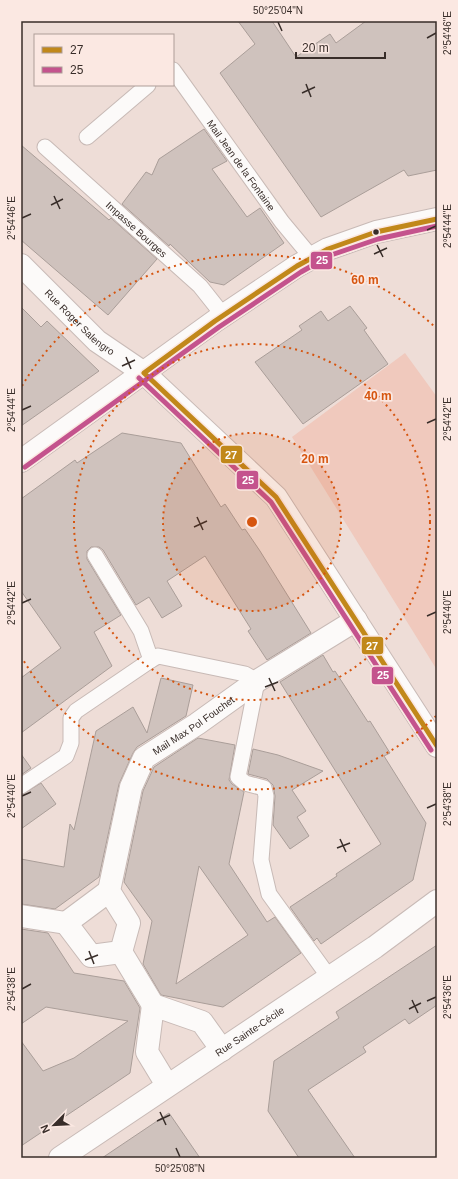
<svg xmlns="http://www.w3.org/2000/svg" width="458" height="1179" font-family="Helvetica,sans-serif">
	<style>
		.green { fill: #f0c9bd }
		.building { fill: #cfc2bd; stroke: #aa9e99; fill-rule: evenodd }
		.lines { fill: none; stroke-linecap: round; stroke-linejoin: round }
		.lane-casing { stroke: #c8bab6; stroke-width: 17 }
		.street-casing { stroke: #c8bab6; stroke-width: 24 }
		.secondary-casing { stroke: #c8bab6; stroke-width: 24 }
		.lane { stroke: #fcfaf9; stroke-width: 15 }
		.street { stroke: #fcfaf9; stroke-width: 22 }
		.secondary { stroke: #fcfaf9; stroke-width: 22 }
		.bus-1-casing { stroke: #fbe8e2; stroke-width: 8 }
		.bus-2-casing { stroke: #fbe8e2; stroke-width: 8 }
		.bus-1 { stroke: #c1881a; stroke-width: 5 }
		.bus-2 { stroke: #c4538d; stroke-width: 5 }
		.ticks { fill: none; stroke: #382d29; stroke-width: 1.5 }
		.ring { fill: none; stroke: #d6550f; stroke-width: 2; stroke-dasharray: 2 4 }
		.bus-dot { fill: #382d29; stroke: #fbe8e2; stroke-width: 1.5 }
		.labels { text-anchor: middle; stroke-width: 3.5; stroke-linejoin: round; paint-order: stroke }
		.street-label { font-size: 10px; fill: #382d29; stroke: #fbe8e2 }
		.centre { fill: #d6550f; stroke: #fbe8e2; stroke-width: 2 }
		.ring-label { font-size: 12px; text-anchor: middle; font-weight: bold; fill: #d6550f; stroke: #fbe8e2; stroke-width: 3.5; stroke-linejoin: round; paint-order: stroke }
		.line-badge { stroke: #fbe8e2; stroke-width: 1.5 }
		.badge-label { font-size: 11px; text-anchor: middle; font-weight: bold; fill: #fff }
		.neatline { fill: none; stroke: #382d29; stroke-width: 1.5 }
		.ticks-label { font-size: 10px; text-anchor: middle; fill: #382d29 }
	</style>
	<rect width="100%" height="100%" fill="#eeddd7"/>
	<!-- green -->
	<path class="green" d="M405 353 437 397V670L292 437Z"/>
	<!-- building -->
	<path class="building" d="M238 21H272L296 57 330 34 336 43 366 21H437V170L408 176 404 170 321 217 220 73 255 44Z
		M204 129 227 161 212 169 247 217 260 208 284 243 224 285 210 282 170 244 169 246 122 204 146 172 152 175 159 159Z
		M21 145 109 220 111 218 157 259 108 315 21 240Z
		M350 306 367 328 364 330 388 364 303 424 255 362 302 330 299 326 321 311 328 321Z
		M21 307 41 327 47 321 99 371 21 426Z
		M122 433 181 443 221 507 225 504 242 530 245 529 260 551 311 633 267 660 248 631 251 629 205 556 167 581 182 606 162 618 149 597 136 605 103 550 99 547H91L87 551V559L121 615 94 632 112 666 21 733V678L61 648 21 591V499L75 460 77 463Z
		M323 655 333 672 335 671 368 722 370 721 390 753 384 756 426 823 413 880 321 944 317 938 314 941 290 907 337 876 336 874 381 844 280 682Z
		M161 678 193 685 186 716 137 747 133 753 119 784 99 877 55 909 21 904V859L64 867 70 824 74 830 96 731 133 707 147 733Z
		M198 738 235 745 229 780 232 784 244 792 229 864 267 922 275 917 301 953 223 1007 161 995 143 964 152 921 124 882 143 791 154 767ZM199 866 248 935 176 984Z
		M253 749 278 755 323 771 292 790 306 811 297 817 309 836 290 849 273 825 275 796 273 785 267 779 248 774Z
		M21 754 31 768 21 775Z
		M41 783 56 804 21 829V795Z
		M21 929 48 933 74 973 124 981 140 1008 130 1073 21 1146V1041L43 1071 74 1058 128 1021 46 1007 21 1024Z
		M437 945V1005L409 1024 405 1019 363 1047 366 1052 308 1090 355 1158H299L268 1111 274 1061 339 1018 336 1012Z
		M169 1113 200 1158H102Z"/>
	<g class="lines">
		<defs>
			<g id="lane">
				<path id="s1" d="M173 70 282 222 312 258"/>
				<path d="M87 137 148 85"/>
				<path id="s2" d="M45 147 200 286 223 315"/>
				<path d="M95 555 141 631 151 660"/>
				<path d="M21 786 66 756 71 743V718L76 711 151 660 158 656 245 674 257 681 238 777 245 783 264 788 266 796 261 860 269 894 329 977"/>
			</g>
			<g id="street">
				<path id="s3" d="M21 265 97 341 144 373 276 497 437 746"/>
				<path d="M109 891 66 923 91 956 121 952"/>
				<path d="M21 916 66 923"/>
				<path id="s4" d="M121 952 129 923 109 891 131 787 144 758 197 724 257 681 356 620"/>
				<path d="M121 952 153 1005"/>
				<path d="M167 1085 147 1052 153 1005 202 1022 222 1050"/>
				<path id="s5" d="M60 1158 375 947 437 901"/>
			</g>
			<path id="secondary" d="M21 461 215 321 297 266 328 249 376 232 437 219"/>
		</defs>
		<!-- lane casing -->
		<use href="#lane" class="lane-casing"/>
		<!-- street casing -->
		<use href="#street" class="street-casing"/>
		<!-- secondary casing -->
		<use href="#secondary" class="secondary-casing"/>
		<!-- lane -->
		<use href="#lane" class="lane"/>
		<!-- street -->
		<use href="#street" class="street"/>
		<!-- secondary -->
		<use href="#secondary" class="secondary"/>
		<defs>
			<path id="bus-1" d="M144 373 276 497 437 746
				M144 373 215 321 297 266 328 249 376 232 437 219"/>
			<path id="bus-2" d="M139 378 271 502 431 750
				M25 467 219 327 301 272 331 255 378 239 437 226"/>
		</defs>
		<!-- bus-1 casing -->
		<use href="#bus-1" class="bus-1-casing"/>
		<!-- bus-2 casing -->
		<use href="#bus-2" class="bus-2-casing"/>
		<!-- bus-1 -->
		<use href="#bus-1" class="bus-1"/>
		<!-- bus-2 -->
		<use href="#bus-2" class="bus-2"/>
	</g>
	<!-- ticks -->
	<path class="ticks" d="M278 22 282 31M427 38 436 33M306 84 311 97M302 93 315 87M54 196 60 209M51 205 63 199M22 218 31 214M427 230 436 226M377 245 383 257M374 254 387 248M126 357 131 369M122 366 135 360M22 410 31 406M427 423 436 419M197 517 203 530M194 527 207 521M22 603 31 599M427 616 436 612M269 678 275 691M265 687 278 682M22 796 31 792M427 808 436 804M340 839 346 852M337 848 350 843M89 951 94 964M85 960 98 955M22 989 31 984M412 1000 418 1013M427 1001 436 997M409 1009 421 1003M160 1112 166 1125M157 1121 170 1115M176 1148 180 1157"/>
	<!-- distance rings -->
	<circle cx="252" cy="522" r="89" fill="#d6550f" fill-opacity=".12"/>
	<g class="ring">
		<circle cx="252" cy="522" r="89"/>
		<circle cx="252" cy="522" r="178"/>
		<path d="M436 716A267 267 0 0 1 22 658M22 386A267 267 0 0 1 436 328"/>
	</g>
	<!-- markers -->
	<circle class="bus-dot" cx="376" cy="232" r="3.5"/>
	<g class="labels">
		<!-- street labels -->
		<g class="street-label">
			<text dy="4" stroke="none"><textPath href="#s1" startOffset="117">Mail Jean de la Fontaine</textPath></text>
			<text dy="4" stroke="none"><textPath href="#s2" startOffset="123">Impasse Bourges</textPath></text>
			<text dy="4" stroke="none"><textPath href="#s3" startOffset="82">Rue Roger Salengro</textPath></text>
			<text dy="4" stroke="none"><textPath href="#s4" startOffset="265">Mail Max Pol Fouchet</textPath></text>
			<text dy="4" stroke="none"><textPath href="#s5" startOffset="228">Rue Sainte-Cécile</textPath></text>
		</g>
	</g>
	<circle cx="252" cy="522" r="6" class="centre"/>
	<g class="ring-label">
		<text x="365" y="284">60 m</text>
		<text x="378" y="400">40 m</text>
		<text x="315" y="463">20 m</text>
	</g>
	<g class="line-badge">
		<rect x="310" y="251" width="23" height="19" rx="4" fill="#c4538d"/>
		<rect x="220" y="445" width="23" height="19" rx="4" fill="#c1881a"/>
		<rect x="236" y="470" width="23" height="20" rx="4" fill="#c4538d"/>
		<rect x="361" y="636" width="23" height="19" rx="4" fill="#c1881a"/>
		<rect x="371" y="666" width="23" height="19" rx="4" fill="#c4538d"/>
	</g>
	<g class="badge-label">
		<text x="322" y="264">25</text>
		<text x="231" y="459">27</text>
		<text x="248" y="484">25</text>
		<text x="372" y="650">27</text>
		<text x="383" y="679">25</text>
	</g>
	<!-- border -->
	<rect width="458" height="1179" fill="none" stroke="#fbe8e2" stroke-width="44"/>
	<!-- legend -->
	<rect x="34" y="34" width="140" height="52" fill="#fbe8e2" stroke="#ad9d98"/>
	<rect x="42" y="47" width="20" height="6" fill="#c1881a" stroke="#ad9d98"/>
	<text x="70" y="54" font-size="12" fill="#382d29">27</text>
	<rect x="42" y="67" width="20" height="6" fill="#c4538d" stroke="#ad9d98"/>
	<text x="70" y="74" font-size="12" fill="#382d29">25</text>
	<!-- north arrow -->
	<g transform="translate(54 1125) rotate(246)" stroke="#fbe8e2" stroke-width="3" paint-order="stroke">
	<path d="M0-3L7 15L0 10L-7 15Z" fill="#382d29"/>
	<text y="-6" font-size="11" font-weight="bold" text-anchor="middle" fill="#382d29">N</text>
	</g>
	<!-- scale -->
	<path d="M296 52v6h89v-6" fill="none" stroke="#382d29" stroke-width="2"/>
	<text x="302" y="52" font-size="12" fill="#382d29" stroke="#fbe8e2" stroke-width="3" paint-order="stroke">20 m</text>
	<rect x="22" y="22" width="414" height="1135" class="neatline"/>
	<g class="ticks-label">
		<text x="278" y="14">50°25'04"N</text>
		<text transform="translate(447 33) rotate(-90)" y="4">2°54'46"E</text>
		<text transform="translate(11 218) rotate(-90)" y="4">2°54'46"E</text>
		<text transform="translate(447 226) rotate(-90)" y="4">2°54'44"E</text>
		<text transform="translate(11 410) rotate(-90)" y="4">2°54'44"E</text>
		<text transform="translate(447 419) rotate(-90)" y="4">2°54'42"E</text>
		<text transform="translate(11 603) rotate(-90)" y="4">2°54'42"E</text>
		<text transform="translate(447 612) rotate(-90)" y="4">2°54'40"E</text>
		<text transform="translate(11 796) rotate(-90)" y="4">2°54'40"E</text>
		<text transform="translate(447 804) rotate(-90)" y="4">2°54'38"E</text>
		<text transform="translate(11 989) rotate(-90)" y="4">2°54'38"E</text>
		<text transform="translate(447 997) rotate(-90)" y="4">2°54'36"E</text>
		<text x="180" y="1172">50°25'08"N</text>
	</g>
</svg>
